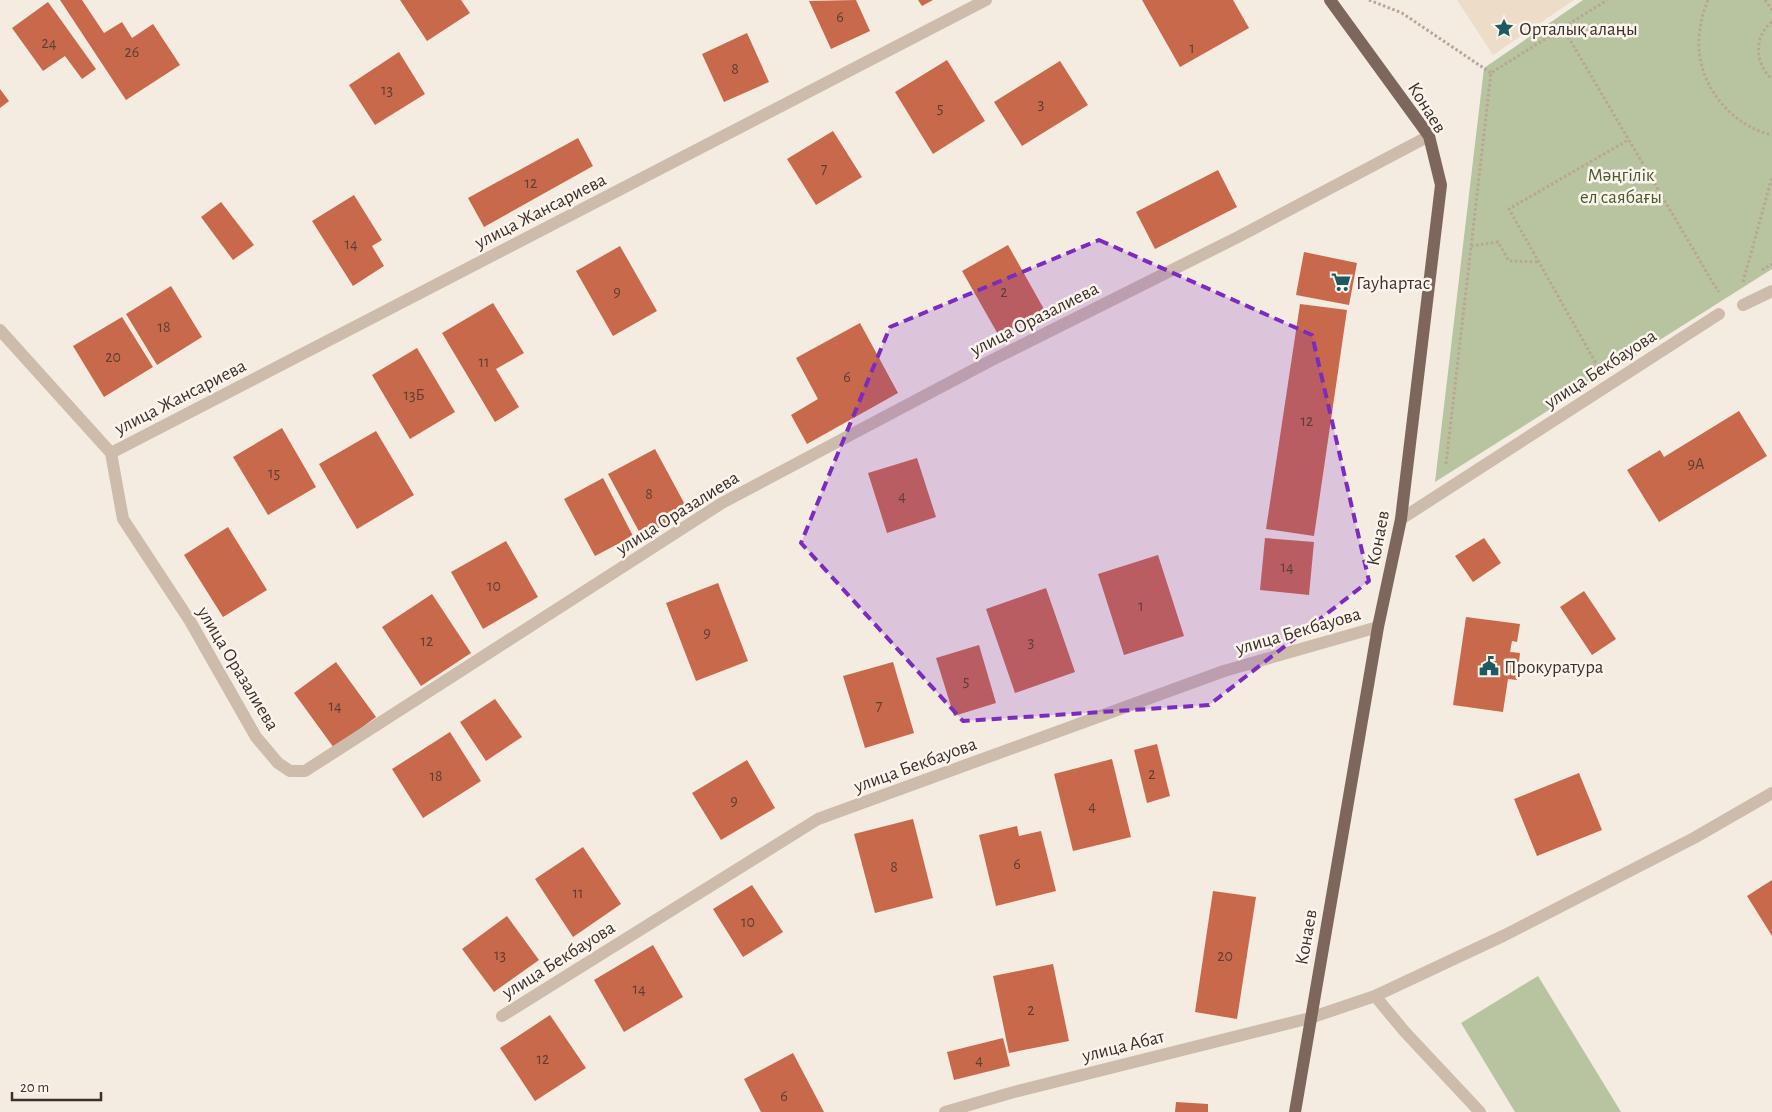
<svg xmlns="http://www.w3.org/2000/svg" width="1772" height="1112" font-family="'Alegreya Sans',sans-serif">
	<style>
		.green { fill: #b8c4a0 }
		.plaza { fill: #ecdcc8 }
		.building { fill: #c8694b }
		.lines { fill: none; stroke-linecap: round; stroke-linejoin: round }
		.path { stroke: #b9a596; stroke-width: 3; stroke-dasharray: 2.5 2.5; stroke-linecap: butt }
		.minor { stroke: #cdbbac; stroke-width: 12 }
		.major { stroke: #7d675c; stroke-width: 12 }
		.marked { fill: #7b2cbf; fill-opacity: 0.2; stroke: #7b2cbf; stroke-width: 4; stroke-dasharray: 10 6; stroke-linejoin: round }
		.labels { text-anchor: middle; stroke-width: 5; stroke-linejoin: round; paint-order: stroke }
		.number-label { font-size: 16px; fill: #5e3e33 }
		.poi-label { font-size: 19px; fill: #3b302b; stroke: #fbf5ee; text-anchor: start }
		.street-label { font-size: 19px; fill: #3b302b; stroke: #fbf5ee }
		.park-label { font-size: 19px; fill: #4a5a2e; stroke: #fbf5ee }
	</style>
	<rect width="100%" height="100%" fill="#f4ebe1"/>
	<!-- green -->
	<path class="green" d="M1583 0H1772V269L1435 482 1484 68Z
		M1538 976 1621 1112H1515L1461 1023Z"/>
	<!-- plaza -->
	<path class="plaza" d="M1457 0H1574L1493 55Z"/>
	<!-- building -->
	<path class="building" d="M60 0H82L104 33 122 22 132 38 153 24 180 65 126 100Z
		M400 0H461L470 13 427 41Z
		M856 0 870 31 831 49 809 1Z
		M918 0H933L922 6Z
		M1142 0H1233L1249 28 1180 67Z
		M48 2 96 69 82 79 65 56 43 71 12 28Z
		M747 33 769 82 724 102 702 54Z
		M399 52 425 94 375 125 349 85Z
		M947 60 985 121 933 154 895 92Z
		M1060 61 1088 105 1022 146 994 102Z
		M0 89 9 101 0 108Z
		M833 131 862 177 816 205 787 159Z
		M578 138 593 166 484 227 468 198Z
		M1218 170 1237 207 1155 249 1136 212Z
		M354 195 382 240 372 246 384 266 353 286 312 221Z
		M221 202 254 245 233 260 201 217Z
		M1008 245 1045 311 999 336 962 271Z
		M620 246 657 311 613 336 576 271Z
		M1304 252 1357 263 1349 305 1296 295Z
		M171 286 202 337 157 365 126 314Z
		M493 303 524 353 496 369 519 407 495 422 442 333Z
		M1300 304 1347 310 1314 536 1266 529Z
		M122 317 153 367 104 397 73 346Z
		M860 323 898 393 807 444 791 415 818 399 796 358Z
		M417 348 455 412 410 439 372 375Z
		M1739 411 1767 456 1659 522 1627 470 1660 450 1664 457Z
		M282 428 316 487 268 515 233 457Z
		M376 431 414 495 357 529 319 464Z
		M655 449 689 512 642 537 608 474Z
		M917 458 936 517 887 533 868 473Z
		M603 478 633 536 595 556 564 499Z
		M228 527 267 590 223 617 184 555Z
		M1265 538 1314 542 1309 595 1260 590Z
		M1484 538 1501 563 1473 582 1455 556Z
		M506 541 538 597 483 629 451 572Z
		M1158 555 1184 636 1124 655 1098 574Z
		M718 583 748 661 696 681 666 603Z
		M1046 588 1075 672 1015 693 986 609Z
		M1584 591 1616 639 1592 655 1560 607Z
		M432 594 471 653 421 686 382 627Z
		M1466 617 1520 624 1517 642 1512 641 1510 652 1520 653 1517 680 1508 679 1503 712 1453 705Z
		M979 645 996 703 954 716 936 658Z
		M336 662 376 717 334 748 294 693Z
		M893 662 914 733 865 748 843 676Z
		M495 699 522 737 486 761 460 722Z
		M450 732 481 781 423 818 392 769Z
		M1157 744 1170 796 1147 803 1134 750Z
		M1112 759 1131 837 1073 851 1054 774Z
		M747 760 775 808 721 840 692 793Z
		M1579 773 1602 830 1537 856 1514 799Z
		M913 819 933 898 875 913 854 834Z
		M1017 826 1019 836 1041 831 1056 891 996 906 979 835Z
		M583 847 621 904 573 937 535 879Z
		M1772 880V936L1747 896Z
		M752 885 783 932 743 957 713 909Z
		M1213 891 1256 897 1237 1019 1195 1012Z
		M507 916 539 960 494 992 462 949Z
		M653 945 683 997 624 1032 594 980Z
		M1053 964 1069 1041 1009 1053 993 976Z
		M550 1015 586 1068 535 1101 500 1048Z
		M1003 1038 1010 1066 954 1080 947 1052Z
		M793 1053 824 1112H761L744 1079Z
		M1176 1102 1208 1104V1112H1175Z"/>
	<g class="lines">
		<!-- path -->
		<path class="path" d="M1369 0 1402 13 1491 73
			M1708 0C1703 12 1700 24 1699 38 1696 82 1729 125 1772 135
			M1765 0 1772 10
			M1772 22C1753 37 1755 64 1772 79
			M1563 28 1713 283 1719 292
			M1471 246 1498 242 1509 261 1539 262
			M1762 270 1772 264
			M1743 282 1772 177
			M1598 367 1509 209 1628 140
			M1446 464 1491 73 1607 0"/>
		<!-- minor -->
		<path class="minor" d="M1743 305 1772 291
			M0 330 111 453
			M111 453 123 519 190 621 256 737 278 763 290 771H305L722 503 992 360 1238 237 1429 136
			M111 453 986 0
			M1401 519 1719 314
			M1375 996 1405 1032 1480 1112
			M502 1016 818 819 1224 671 1378 627
			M945 1112 1014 1092 1310 1018 1375 996 1505 935 1694 838 1772 793"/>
		<!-- major -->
		<path class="major" d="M1295 1112 1378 627 1401 519 1441 185 1429 136 1330 0"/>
	</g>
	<!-- marked area -->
	<path class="marked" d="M1099 240 1312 335 1369 581 1209 705 963 721 801 543 890 327Z"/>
	<!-- icons -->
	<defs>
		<symbol id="sight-bare" viewBox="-9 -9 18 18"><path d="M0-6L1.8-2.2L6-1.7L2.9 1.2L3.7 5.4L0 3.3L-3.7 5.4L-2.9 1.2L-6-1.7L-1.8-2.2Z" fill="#1f5a5e" stroke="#fbf5ee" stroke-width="2.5" paint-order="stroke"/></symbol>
		<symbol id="supermarket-bare" viewBox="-9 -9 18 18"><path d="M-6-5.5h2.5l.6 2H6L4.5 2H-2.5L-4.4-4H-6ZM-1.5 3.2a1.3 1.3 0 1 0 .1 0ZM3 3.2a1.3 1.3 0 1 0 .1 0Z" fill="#1f5a5e" stroke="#fbf5ee" stroke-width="2.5" paint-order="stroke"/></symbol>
		<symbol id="civic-bare" viewBox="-9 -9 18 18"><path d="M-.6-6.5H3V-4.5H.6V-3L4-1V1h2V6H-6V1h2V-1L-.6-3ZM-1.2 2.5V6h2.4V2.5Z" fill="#1f5a5e" stroke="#fbf5ee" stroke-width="2.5" paint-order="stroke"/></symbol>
	</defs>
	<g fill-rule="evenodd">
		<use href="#sight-bare" x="1490" y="14" width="28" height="28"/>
		<use href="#supermarket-bare" x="1327" y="268" width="28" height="28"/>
		<use href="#civic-bare" x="1475" y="652" width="28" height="28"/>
	</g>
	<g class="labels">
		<!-- number labels -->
		<g class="number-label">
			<text x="840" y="22">6</text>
			<text x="49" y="48">24</text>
			<text x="1192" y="53">1</text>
			<text x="132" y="57">26</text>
			<text x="735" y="74">8</text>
			<text x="387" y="95">13</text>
			<text x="1041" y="109">3</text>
			<text x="940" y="113">5</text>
			<text x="824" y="174">7</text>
			<text x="531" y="188">12</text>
			<text x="351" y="249">14</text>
			<text x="617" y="297">9</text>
			<text x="1004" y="297">2</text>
			<text x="164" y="332">18</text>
			<text x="113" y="362">20</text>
			<text x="484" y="367">11</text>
			<text x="847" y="382">6</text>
			<text x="414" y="400">13Б</text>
			<text x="1307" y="426">12</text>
			<text x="1696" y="469">9А</text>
			<text x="274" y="478">15</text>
			<text x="649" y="499">8</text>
			<text x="902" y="501">4</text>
			<text x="1287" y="572">14</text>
			<text x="494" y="591">10</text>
			<text x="1141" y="611">1</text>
			<text x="707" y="638">9</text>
			<text x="427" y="646">12</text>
			<text x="1031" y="647">3</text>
			<text x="966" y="686">5</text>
			<text x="335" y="711">14</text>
			<text x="879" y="711">7</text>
			<text x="1152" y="779">2</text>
			<text x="436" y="781">18</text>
			<text x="734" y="806">9</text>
			<text x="1092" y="811">4</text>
			<text x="1017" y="869">6</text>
			<text x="894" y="872">8</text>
			<text x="578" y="898">11</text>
			<text x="748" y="927">10</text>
			<text x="500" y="960">13</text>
			<text x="1225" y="961">20</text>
			<text x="639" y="994">14</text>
			<text x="1031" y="1015">2</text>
			<text x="543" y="1064">12</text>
			<text x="979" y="1065">4</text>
			<text x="784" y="1101">6</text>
		</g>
		<!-- poi labels -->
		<g class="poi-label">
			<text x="1519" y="35">Орталық алаңы</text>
			<text x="1356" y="289">Гауһартас</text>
			<text x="1504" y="673">Прокуратура</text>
		</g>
		<!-- street labels -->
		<g class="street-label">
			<text transform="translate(1428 107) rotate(58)" y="7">Конаев</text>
			<text transform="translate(540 210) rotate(-27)" y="7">улица Жансариева</text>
			<text transform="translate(1034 318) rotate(-27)" y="7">улица Оразалиева</text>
			<text transform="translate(1600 368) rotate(-33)" y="7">улица Бекбауова</text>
			<text transform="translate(180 396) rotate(-27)" y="7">улица Жансариева</text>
			<text transform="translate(677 512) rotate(-32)" y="7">улица Оразалиева</text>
			<text transform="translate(1377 538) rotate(-79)" y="7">Конаев</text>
			<text transform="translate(1298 630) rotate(-16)" y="7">улица Бекбауова</text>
			<text transform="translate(239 668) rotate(59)" y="7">улица Оразалиева</text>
			<text transform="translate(915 764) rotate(-20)" y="7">улица Бекбауова</text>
			<text transform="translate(1305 937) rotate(-80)" y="7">Конаев</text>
			<text transform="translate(558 959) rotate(-32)" y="7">улица Бекбауова</text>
			<text transform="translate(1123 1045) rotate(-14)" y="7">улица Абат</text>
		</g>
		<!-- park labels -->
		<g class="park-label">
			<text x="1621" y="181">Мәңгілік<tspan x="1621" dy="22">ел саябағы</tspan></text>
		</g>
	</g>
	<!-- scale -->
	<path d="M12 1092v8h89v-8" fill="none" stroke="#3b302b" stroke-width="2.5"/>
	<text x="20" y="1092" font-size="15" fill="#3b302b" stroke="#fbf5ee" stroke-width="4" paint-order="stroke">20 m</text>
</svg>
